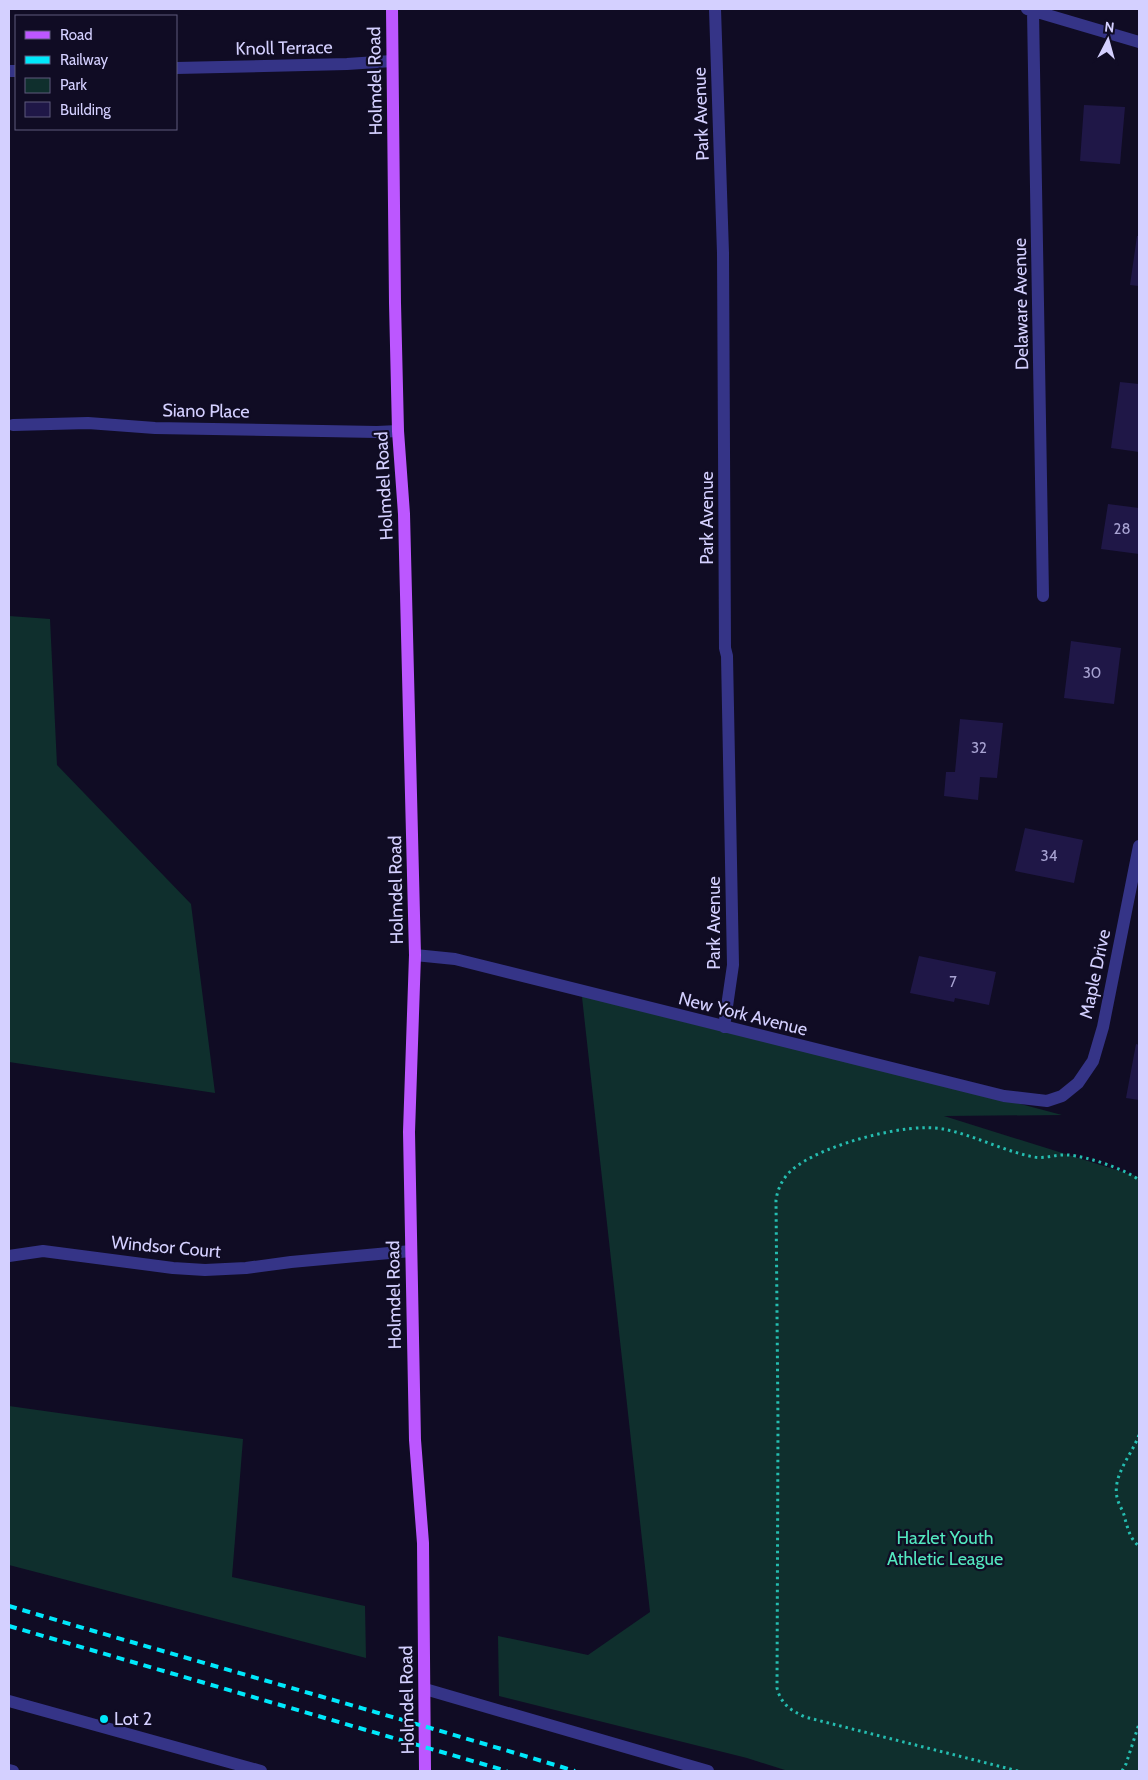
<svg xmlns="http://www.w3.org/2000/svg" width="1148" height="1780" font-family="Cabin,sans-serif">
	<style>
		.green { fill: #0f2f2d }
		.building { fill: #1f1747 }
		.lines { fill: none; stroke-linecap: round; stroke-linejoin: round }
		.path { stroke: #25bdb0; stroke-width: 3; stroke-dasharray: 2.5 4; stroke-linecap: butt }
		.minor { stroke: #353487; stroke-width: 12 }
		.major { stroke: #bc57ff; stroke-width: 12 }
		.rail { stroke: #00e8fb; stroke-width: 4; stroke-dasharray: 8 6; stroke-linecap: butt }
		.poi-dot { fill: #00e8fb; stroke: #100c24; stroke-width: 2 }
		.labels { text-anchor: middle; stroke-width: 4.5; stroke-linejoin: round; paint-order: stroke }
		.number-label { font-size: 15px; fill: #a7a2d1 }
		.street-label { font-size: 18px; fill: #d4d0ff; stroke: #100c24 }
		.park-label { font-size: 18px; fill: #53e8bf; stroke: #100c24 }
		.poi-label { font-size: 18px; fill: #d4d0ff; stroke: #100c24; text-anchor: start }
	</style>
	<rect width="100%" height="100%" fill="#100c24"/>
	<!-- green -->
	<path class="green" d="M9 616 50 619 57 765 191 904 215 1093 9 1062Z
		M581 988 1062 1115 944 1116 1139 1177V1771H788L747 1758 499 1696 498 1636 588 1655 650 1612Z
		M9 1406 243 1439 232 1577 365 1606 366 1658 9 1565Z"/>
	<!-- building -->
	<path class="building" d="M1084 105 1125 107 1120 164 1080 161Z
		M1137 236H1139V286L1130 285Z
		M1120 382 1139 384V452L1111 448Z
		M1108 504 1139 508V554L1101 549Z
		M1071 641 1121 648 1114 704 1064 698Z
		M960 719 1003 723 997 778 980 777 978 800 944 796 946 772H955Z
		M1025 828 1083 840 1074 883 1015 871Z
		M919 956 996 972 989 1005 955 998 954 1002 910 993Z
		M1136 1044 1139 1045V1100L1126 1098Z"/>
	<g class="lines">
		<!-- path -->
		<path class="path" d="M1139 1435C1132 1455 1110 1477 1118 1501 1120 1507 1124 1512 1125 1519 1128 1529 1130 1539 1139 1546
			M1018 1771 805 1717C790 1710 781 1704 777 1688L778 1424 776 1200C778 1186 785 1174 797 1166 827 1144 907 1122 943 1129 974 1135 1003 1151 1034 1157 1046 1159 1056 1154 1068 1155 1086 1156 1125 1169 1139 1180
			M1122 1771 1126 1764 1139 1724"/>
		<!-- minor -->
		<path class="minor" d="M715 9 723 253 725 648 727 656 733 965 724 1027
			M1027 9 1139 42
			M1033 11 1043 596
			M176 68 347 64 392 61
			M9 71H16
			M13 425 88 423 155 428 377 432 398 431
			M415 955 455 959 1004 1096 1047 1101 1062 1096 1078 1083 1093 1061 1103 1027 1139 846
			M9 1256 43 1251 173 1268 205 1270 246 1268 291 1262 411 1251
			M425 1689 708 1771
			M9 1701 261 1771
			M9 1770 13 1771"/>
		<!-- major -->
		<path class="major" d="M392 9 395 303 398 431 404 514 415 955 409 1132 415 1440 423 1543 425 1771"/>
		<!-- rail -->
		<path class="rail" d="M9 1606C197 1662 387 1714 575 1771
			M9 1626 507 1771"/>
	</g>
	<!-- markers -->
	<circle class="poi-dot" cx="104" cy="1719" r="5"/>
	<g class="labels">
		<!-- number labels -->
		<g class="number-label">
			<text x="1122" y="534">28</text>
			<text x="1092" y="678">30</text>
			<text x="979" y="753">32</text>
			<text x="1049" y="861">34</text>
			<text x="953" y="987">7</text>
		</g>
		<!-- street labels -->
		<g class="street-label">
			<text transform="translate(284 48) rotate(-1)" y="6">Knoll Terrace</text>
			<text transform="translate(375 81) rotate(-91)" y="6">Holmdel Road</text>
			<text transform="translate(701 114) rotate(-92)" y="6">Park Avenue</text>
			<text transform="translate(1021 304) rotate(-91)" y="6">Delaware Avenue</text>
			<text transform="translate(206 411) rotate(1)" y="6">Siano Place</text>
			<text transform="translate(384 486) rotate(-93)" y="6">Holmdel Road</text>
			<text transform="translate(707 518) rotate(-90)" y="6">Park Avenue</text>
			<text transform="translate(396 890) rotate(-91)" y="6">Holmdel Road</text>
			<text transform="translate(714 923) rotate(-90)" y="6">Park Avenue</text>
			<text transform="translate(1095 974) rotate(-78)" y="6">Maple Drive</text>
			<text transform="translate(743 1014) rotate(14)" y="6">New York Avenue</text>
			<text transform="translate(166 1247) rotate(5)" y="6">Windsor Court</text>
			<text transform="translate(394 1295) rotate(-91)" y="6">Holmdel Road</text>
			<text transform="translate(407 1700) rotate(-91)" y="6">Holmdel Road</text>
		</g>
		<!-- park labels -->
		<g class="park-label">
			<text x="945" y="1544">Hazlet Youth<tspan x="945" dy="21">Athletic League</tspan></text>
		</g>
		<!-- poi labels -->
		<g class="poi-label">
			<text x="114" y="1725">Lot 2</text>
		</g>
	</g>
	<!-- border -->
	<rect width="1148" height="1780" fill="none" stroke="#d4d0ff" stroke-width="20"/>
	<!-- legend -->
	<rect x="15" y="15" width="162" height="115" fill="#100c24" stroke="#5e5a7c"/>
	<rect x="25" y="31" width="25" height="8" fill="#bc57ff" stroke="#5e5a7c"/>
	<text x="60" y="40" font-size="15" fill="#d4d0ff">Road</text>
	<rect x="25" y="56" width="25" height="8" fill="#00e8fb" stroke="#5e5a7c"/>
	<text x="60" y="65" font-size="15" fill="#d4d0ff">Railway</text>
	<rect x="25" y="78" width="25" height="15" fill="#0f2f2d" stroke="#5e5a7c"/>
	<text x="60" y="90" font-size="15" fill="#d4d0ff">Park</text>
	<rect x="25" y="102" width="25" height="15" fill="#1f1747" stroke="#5e5a7c"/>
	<text x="60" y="115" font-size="15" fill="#d4d0ff">Building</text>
	<!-- north arrow -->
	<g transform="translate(1108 40) rotate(6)" stroke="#100c24" stroke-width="4" paint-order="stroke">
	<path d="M0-4L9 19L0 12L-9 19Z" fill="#d4d0ff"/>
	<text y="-8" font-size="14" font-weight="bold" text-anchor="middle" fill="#d4d0ff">N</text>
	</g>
</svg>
